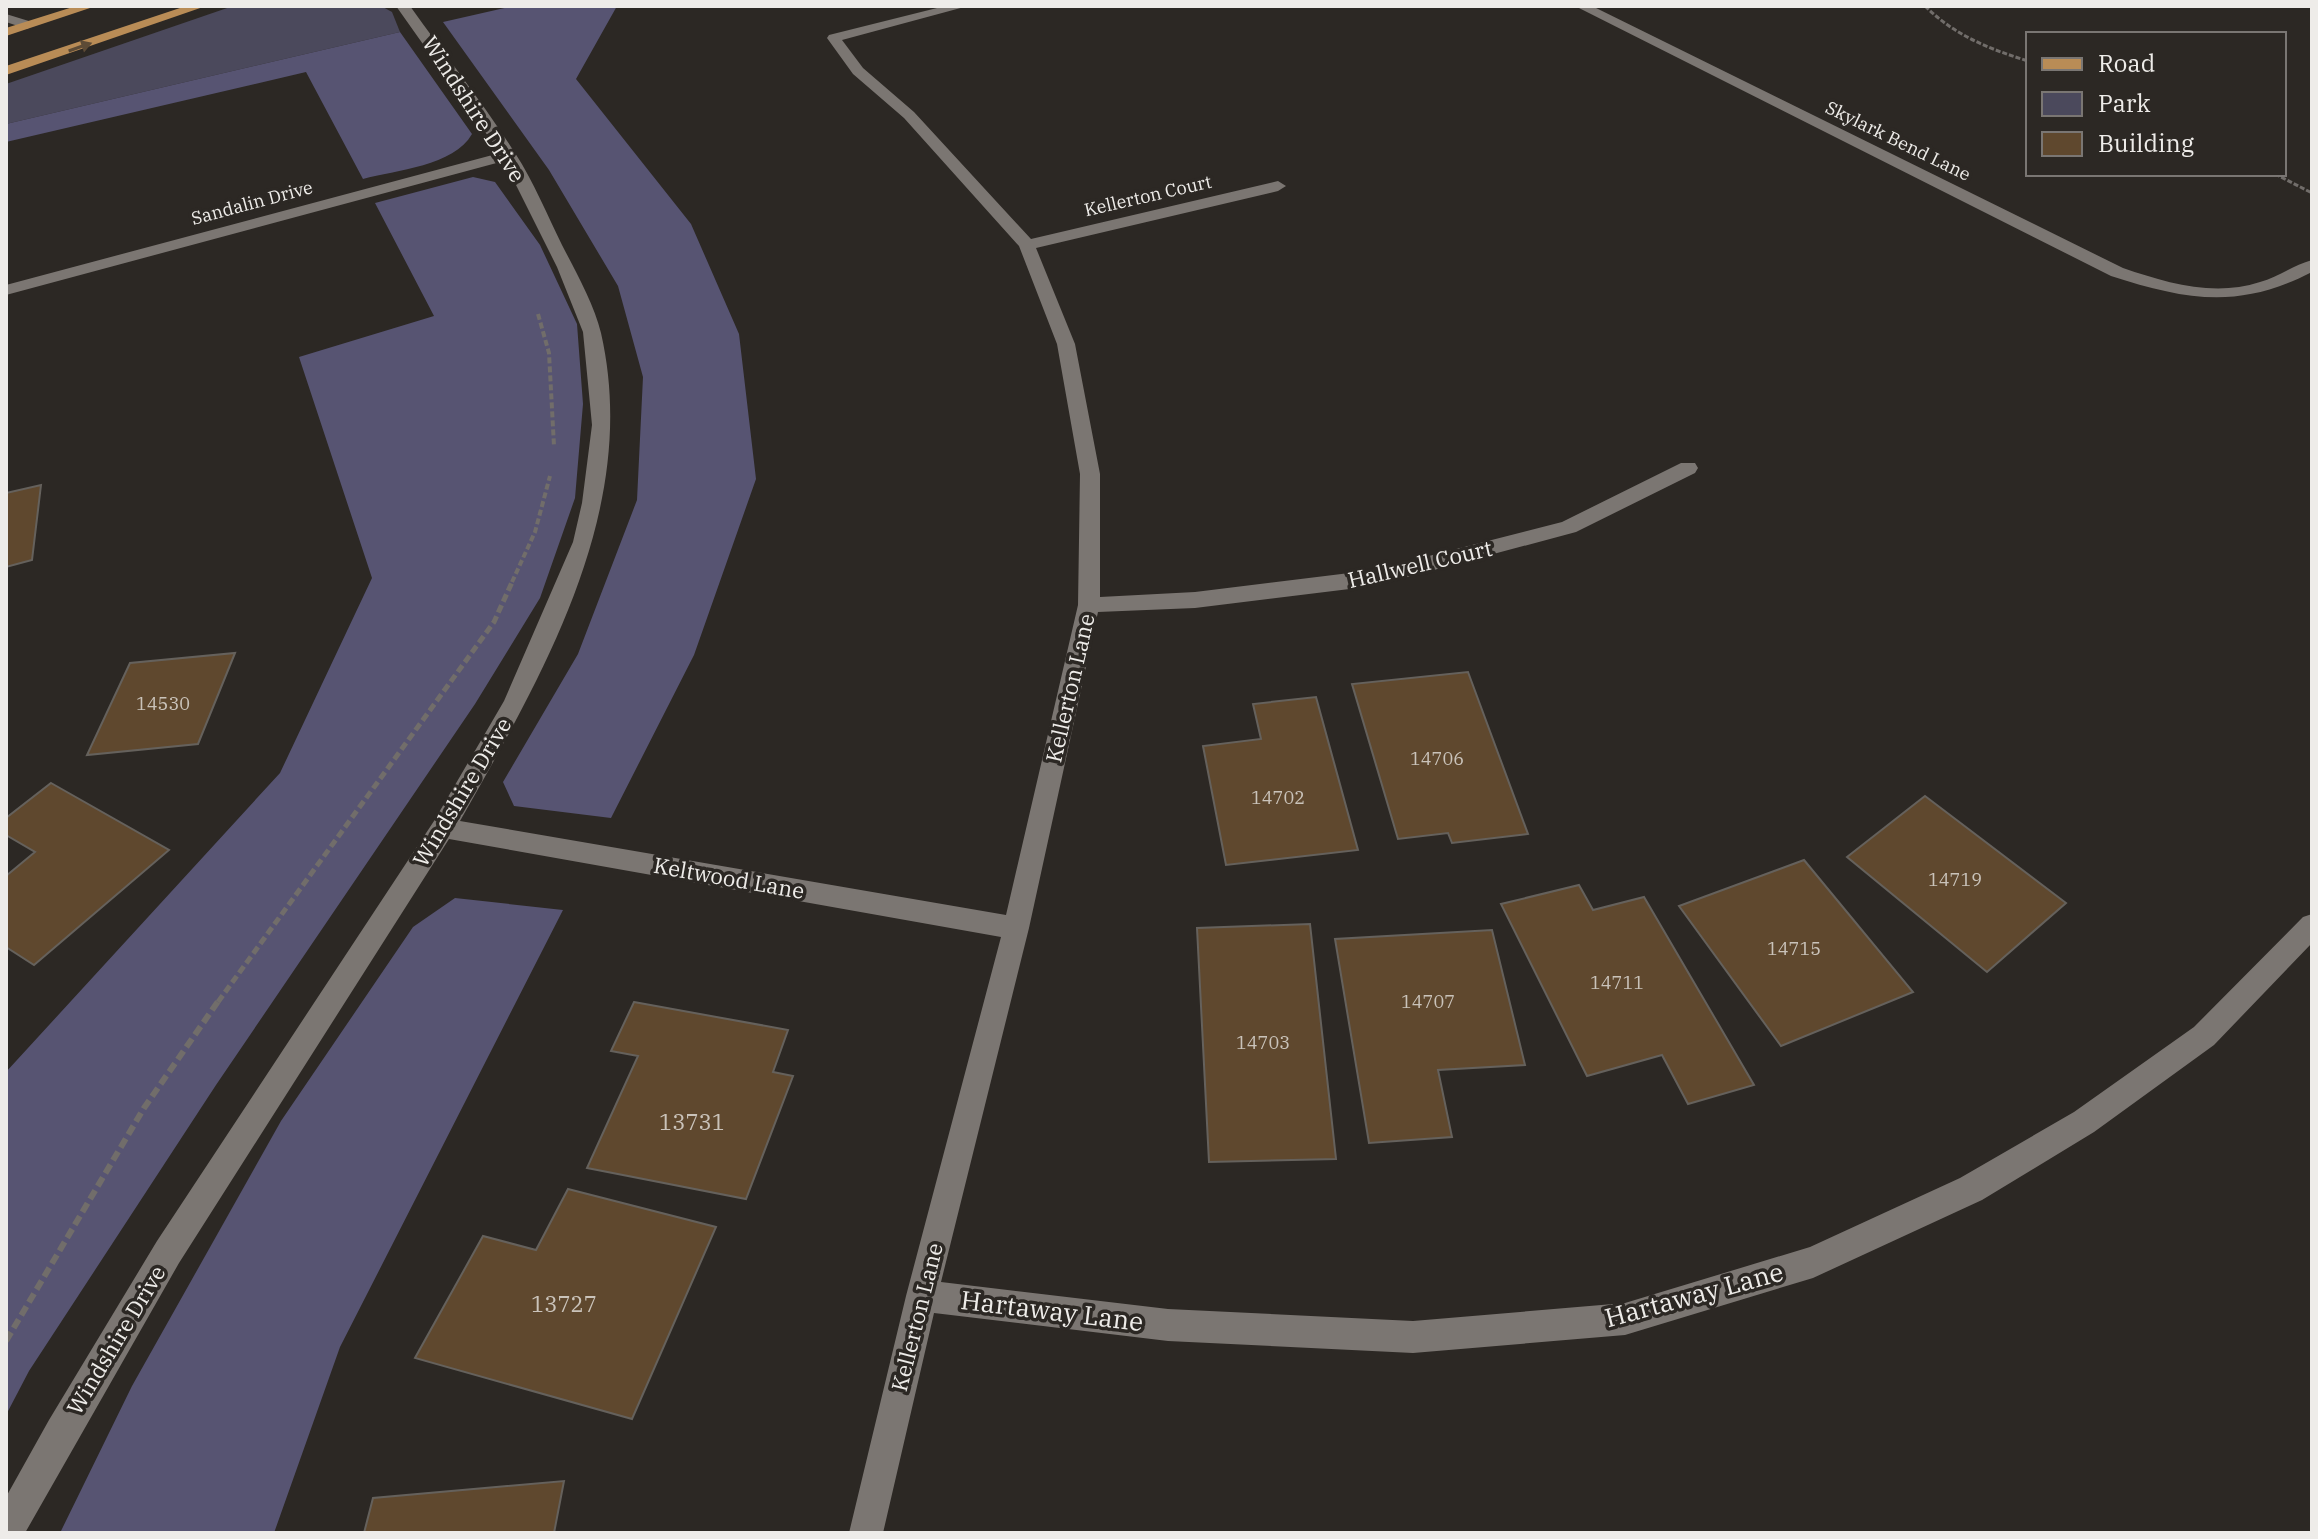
<svg xmlns="http://www.w3.org/2000/svg" width="2318" height="1539" font-family="'IBM Plex Serif',serif">
	<style>
		.green { fill: #4b495c }
		.forest { fill: #575472 }
		.building { fill: #5f482e; stroke: #65615c; stroke-width: 2 }
		.lines { fill: none; stroke-linecap: round; stroke-linejoin: round }
		.path-far3 { stroke: #716d6a; stroke-width: 3; stroke-dasharray: 5 2; stroke-linecap: butt }
		.path-far2 { stroke: #716d6a; stroke-width: 4; stroke-dasharray: 6 3; stroke-linecap: butt }
		.path-far1 { stroke: #716d6a; stroke-width: 5; stroke-dasharray: 8 4; stroke-linecap: butt }
		.path { stroke: #716d6a; stroke-width: 6; stroke-dasharray: 10 5; stroke-linecap: butt }
		.minor { fill: #7b7672; fill-rule: evenodd }
		.major { fill: #b98c56; fill-rule: evenodd }
		.oneway { fill: #5d4b36 }
		.labels { text-anchor: middle; stroke-width: 7; stroke-linejoin: round; paint-order: stroke }
		.far-street-label { font-size: 18px; fill: #eeece9; stroke: #2c2824 }
		.number-label { font-size: 18px; fill: #cac3ba }
		.street-label { font-size: 22px; fill: #eeece9; stroke: #2c2824 }
		.near-number-label { font-size: 22px; fill: #cac3ba }
		.near-street-label { font-size: 26px; fill: #eeece9; stroke: #2c2824 }
	</style>
	<rect width="100%" height="100%" fill="#2c2824"/>
	<!-- green -->
	<path class="green" d="M233 6H381L392 12 400 32 6 124V84Z"/>
	<!-- forest -->
	<path class="forest" d="M513 6H617L576 79 691 224 739 334 756 479 694 655 611 818 514 806 503 782 578 654 637 500 643 377 618 286 549 170 443 22Z
		M400 32 472 134C454 166 396 170 363 179L306 72 6 142V124Z
		M473 177 495 182 540 245 577 324 583 404 575 498 540 598 475 704 216 1085 29 1371 6 1415V1072L280 773 372 578 299 357 434 316 375 203Z
		M455 898 563 910 340 1347 274 1533H60L132 1386 281 1121 413 927Z"/>
	<!-- building -->
	<path class="building" d="M41 485 32 560 6 567V493Z
		M235 653 198 744 87 755 130 663Z
		M1468 672 1528 834 1452 843 1448 833 1398 839 1352 684Z
		M1316 697 1358 850 1226 865 1203 746 1261 739 1253 704Z
		M51 783 169 850 34 965 6 947V876L35 852 6 835V818Z
		M1925 796 2066 903 1987 972 1847 857Z
		M1804 860 1913 992 1781 1046 1679 906Z
		M1579 885 1593 910 1644 897 1754 1085 1688 1104 1662 1055 1587 1076 1501 904Z
		M1310 924 1336 1159 1209 1162 1197 928Z
		M1492 930 1525 1065 1438 1070 1452 1137 1369 1143 1335 939Z
		M634 1002 788 1030 773 1072 793 1076 746 1199 587 1168 638 1056 611 1051Z
		M568 1189 716 1227 632 1419 415 1358 483 1236 536 1250Z
		M564 1481 554 1533H364L373 1498Z"/>
	<g class="lines">
		<!-- path-far3 -->
		<path class="path-far3" d="M1925 6C1954 35 1989 49 2028 61
			M2275 174 2312 193"/>
		<!-- path-far2 -->
		<path class="path-far2" d="M538 314 549 353 554 446
			M512 582 535 532 550 476"/>
		<!-- path-far1 -->
		<path class="path-far1" d="M218 1002 494 622 513 580"/>
		<!-- path -->
		<path class="path" d="M6 1341 144 1108 219 1000"/>
		<!-- minor -->
		<path class="minor" d="M396 6H410C445 55 483 103 515 153 534 182 547 215 562 245 576 272 594 304 601 333 641 509 543 674 460 821L1006 915 1078 605 1080 474 1057 344 1019 246 904 118 853 74 827 38 829 35 945 6H968L842 40 863 68 914 112 1031 239 1278 181 1286 186 1278 191 1036 248 1075 344 1100 474V597L1195 592 1374 570 1562 522 1681 463H1695L1698 468 1695 473 1576 532 1374 586 1195 608 1098 612 1029 928 941 1282 1168 1309 1413 1321 1625 1303 1810 1247 1960 1178 2074 1112 2194 1027 2303 917 2312 914V943L2214 1045 2094 1132 1982 1200 1813 1278 1625 1335 1413 1353 1168 1341 934 1313 883 1533H849L906 1296 1001 937 449 839 179 1263 25 1533H6V1497L49 1420 157 1241 434 821 504 701 573 542 582 503 592 425 583 332 557 267 504 161 6 295V285L500 153Z
			M1575 6H1592L2123 268C2167 283 2214 297 2260 282 2278 277 2294 265 2312 260V272C2239 310 2186 300 2111 276Z
			M6 14 32 22 34 25 27 29 6 22Z"/>
		<!-- major -->
		<path class="major" d="M76 6H96L6 36V28Z
			M186 6H206L6 75V66Z"/>
	</g>
	<!-- one-way arrows -->
	<defs><path id="oneway-solid" d="M-6-.8H1V-3.2L6.5 0L1 3.2V.8H-6Z" transform="scale(2)"/></defs>
	<use class="oneway" href="#oneway-solid" transform="translate(80 47) rotate(-19)"/>
	<g class="labels">
		<!-- far-street labels -->
		<g class="far-street-label">
			<text transform="translate(1898 141) rotate(26)" y="6">Skylark Bend Lane</text>
			<text transform="translate(1148 196) rotate(-13)" y="6">Kellerton Court</text>
			<text transform="translate(252 203) rotate(-15)" y="6">Sandalin Drive</text>
		</g>
		<!-- number labels -->
		<g class="number-label">
			<text x="163" y="710">14530</text>
			<text x="1437" y="765">14706</text>
			<text x="1278" y="804">14702</text>
			<text x="1955" y="886">14719</text>
			<text x="1794" y="955">14715</text>
			<text x="1617" y="989">14711</text>
			<text x="1428" y="1008">14707</text>
			<text x="1263" y="1049">14703</text>
		</g>
		<!-- street labels -->
		<g class="street-label">
			<text transform="translate(474 109) rotate(57)" y="8">Windshire Drive</text>
			<text transform="translate(1420 564) rotate(-13)" y="8">Hallwell Court</text>
			<text transform="translate(1070 688) rotate(-77)" y="8">Kellerton Lane</text>
			<text transform="translate(462 792) rotate(-59)" y="8">Windshire Drive</text>
			<text transform="translate(729 878) rotate(10)" y="8">Keltwood Lane</text>
			<text transform="translate(917 1317) rotate(-76)" y="8">Kellerton Lane</text>
			<text transform="translate(116 1340) rotate(-59)" y="8">Windshire Drive</text>
		</g>
		<!-- near-number labels -->
		<g class="near-number-label">
			<text x="692" y="1130">13731</text>
			<text x="564" y="1312">13727</text>
		</g>
		<!-- near-street labels -->
		<g class="near-street-label">
			<text transform="translate(1694 1295) rotate(-15)" y="9">Hartaway Lane</text>
			<text transform="translate(1052 1311) rotate(7)" y="9">Hartaway Lane</text>
		</g>
	</g>
	<!-- border -->
	<rect width="2318" height="1539" fill="none" stroke="#eeece9" stroke-width="16"/>
	<!-- legend -->
	<rect x="2026" y="32" width="260" height="144" fill="#2c2824" stroke="#7a7673" stroke-width="2"/>
	<rect x="2042" y="58" width="40" height="12" fill="#b98c56" stroke="#7a7673" stroke-width="2"/>
	<text x="2098" y="72" font-size="24" fill="#eeece9">Road</text>
	<rect x="2042" y="92" width="40" height="24" fill="#4b495c" stroke="#7a7673" stroke-width="2"/>
	<text x="2098" y="112" font-size="24" fill="#eeece9">Park</text>
	<rect x="2042" y="132" width="40" height="24" fill="#5f482e" stroke="#7a7673" stroke-width="2"/>
	<text x="2098" y="152" font-size="24" fill="#eeece9">Building</text>
</svg>
